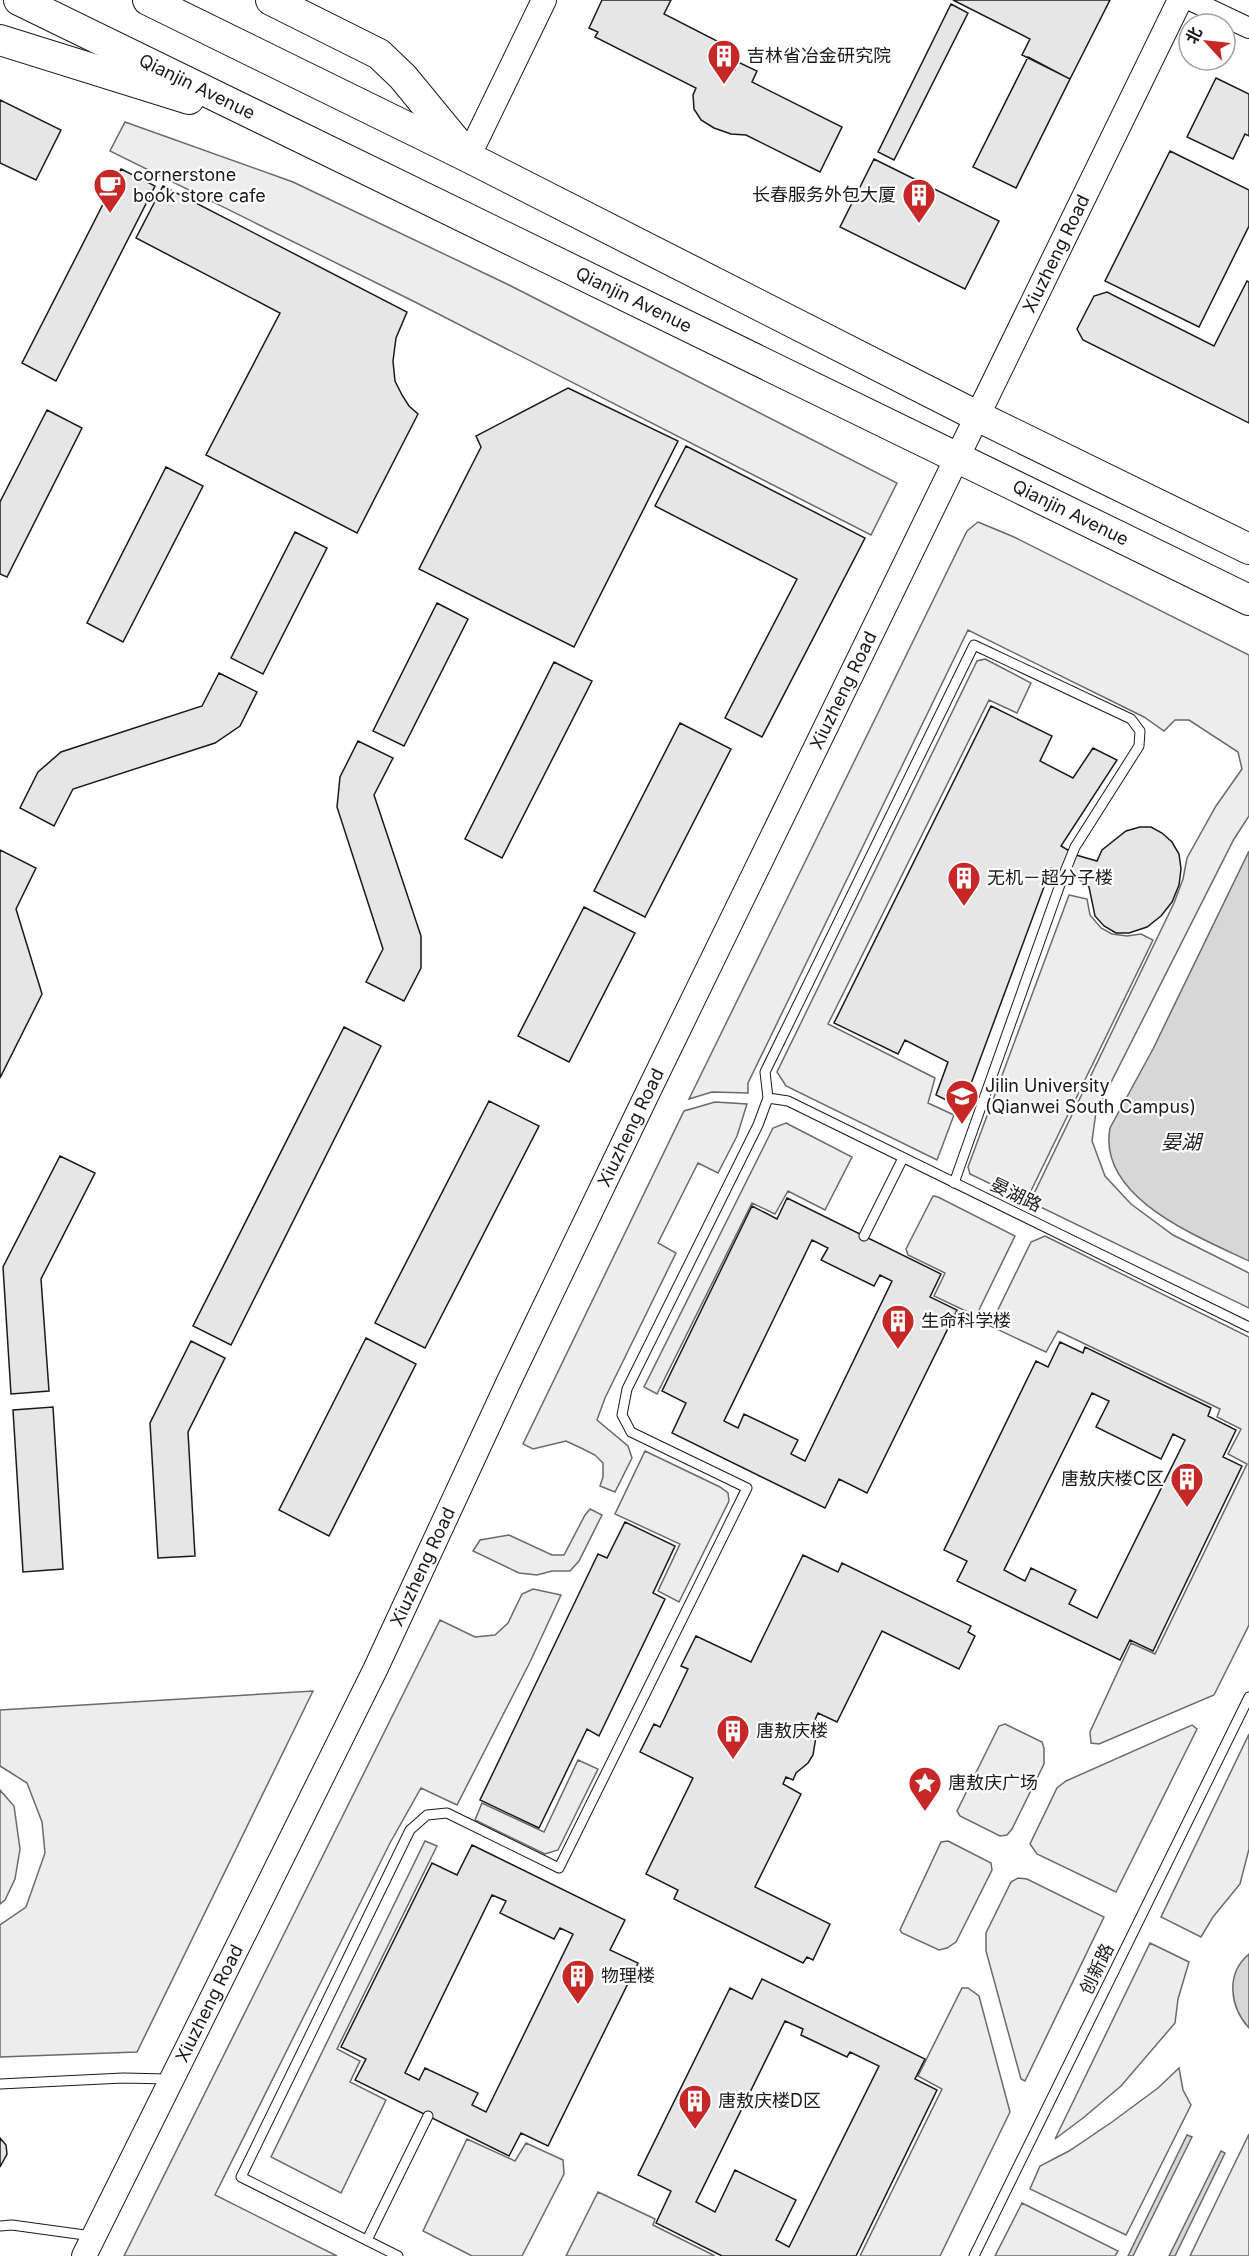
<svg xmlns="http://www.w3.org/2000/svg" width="1249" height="2256" font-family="Inter,'Noto Sans SC',sans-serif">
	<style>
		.built { fill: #ededed; stroke: #6a6a6a; stroke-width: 1.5 }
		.water { fill: #d7d7d7; stroke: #6a6a6a; stroke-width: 1.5 }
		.building { fill: #e6e6e6; stroke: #1a1a1a; stroke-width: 1.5; fill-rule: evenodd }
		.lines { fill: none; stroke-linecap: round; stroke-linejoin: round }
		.service-casing { stroke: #1a1a1a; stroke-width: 11 }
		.minor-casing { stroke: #1a1a1a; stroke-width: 22 }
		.tertiary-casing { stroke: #1a1a1a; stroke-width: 26 }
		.primary-casing { stroke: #1a1a1a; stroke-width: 32 }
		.service { stroke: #fff; stroke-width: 9 }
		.minor { stroke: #fff; stroke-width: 20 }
		.tertiary { stroke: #fff; stroke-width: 24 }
		.primary { stroke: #fff; stroke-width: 30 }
		.labels { text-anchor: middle; stroke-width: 4.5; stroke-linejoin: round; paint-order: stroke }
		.poi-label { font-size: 18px; fill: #1a1a1a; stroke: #fff; text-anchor: start }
		.street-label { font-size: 18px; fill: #1a1a1a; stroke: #fff }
		.water-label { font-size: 20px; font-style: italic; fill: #1a1a1a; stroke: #fff }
	</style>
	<rect width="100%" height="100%" fill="#fff"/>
	<!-- built -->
	<path class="built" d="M125 122 293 182 509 285 897 483 871 535 415 302 110 151Z
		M978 522 1014 537 1249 655V816L1234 839 1096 1112 1092 1141 1105 1176 1131 1204 1173 1235 1249 1273V1308L1030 1202 1174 903 1183 879 1187 858 1216 806 1242 769 1238 752 1189 720H1175L1164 731 1144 717 968 630 748 1083V1093L712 1092 689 1099 967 531Z
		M985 659 1031 683 1017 713 989 700 828 1024 935 1078 928 1103 954 1115 937 1160 786 1086 777 1072 977 661Z
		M1069 895 1087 899 1090 915 1101 928 1112 934 1127 936 1141 934 1153 940 1026 1201 970 1174 968 1167Z
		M715 1102 747 1104 737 1136 718 1173 698 1163 658 1243 676 1253 605 1398 597 1420 628 1446 632 1458 615 1492 600 1486 603 1477V1463L595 1455 581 1448 566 1441 533 1449 523 1444 684 1111Z
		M786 1123 852 1157 825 1210 788 1191 775 1214 752 1203 657 1394 644 1387 773 1128Z
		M933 1196 938 1197 1015 1236 976 1316 934 1296 945 1273 908 1255 906 1249Z
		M1045 1236 1249 1337V1625L1214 1695 1099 1744 1091 1743 1090 1732 1131 1643 1155 1654 1247 1464 1228 1454 1241 1429 1217 1417 1220 1409 1058 1331 1046 1352 990 1326 1031 1242Z
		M645 1451 720 1487 728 1493 729 1501 679 1602 658 1591 680 1544 615 1514Z
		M590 1509 602 1515 579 1561 570 1571H552L537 1575 519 1573 473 1551 480 1540 509 1535 552 1555H564L585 1515Z
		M533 1589 561 1595 530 1662 457 1805 421 1788 390 1843 215 2195 337 2256H124L440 1620 475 1637 495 1635 508 1623 522 1594Z
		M313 1691 137 2052 0 2057V1925L26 1907 45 1853 42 1822 27 1783 0 1766V1710Z
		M1005 1724 1042 1742 1044 1748V1764L1012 1829 1007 1835 1000 1836 960 1816 957 1811 999 1726Z
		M1192 1725 1197 1729 1116 1892 1037 1854 1030 1844 1057 1788 1066 1781Z
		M1249 1734V1849L1240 1884 1213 1917 1201 1937 1161 1917Z
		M578 1760 598 1769 558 1850 545 1854 475 1820 482 1803 544 1832Z
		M0 1790 14 1806 20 1849 15 1879 5 1900 0 1904Z
		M425 1841 437 1846 337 2049 360 2061 350 2082 386 2100 341 2193 271 2157Z
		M948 1841 991 1863 992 1870 956 1942 947 1948 939 1950 902 1933 900 1930 941 1842Z
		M1018 1878 1027 1879 1104 1917 1025 2081 1021 2079 986 1951V1933L1011 1882Z
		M1150 1943 1189 1962 1178 1999 1175 2023 1121 2086 1083 2118 1055 2139Z
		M962 1988H968L979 1996 1010 2112 940 2256H860L942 2089 918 2076Z
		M1179 2068 1183 2090 1191 2105 1126 2235 1030 2189 1040 2166 1069 2151 1112 2122 1158 2088Z
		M1249 2134V2256H1190L1231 2171Z
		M467 2139 515 2161 526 2143 563 2160 564 2174 522 2256H472L423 2231Z
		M598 2192 655 2219 653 2225 715 2256H566Z
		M1022 2203 1118 2251 1115 2256H995Z"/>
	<!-- water -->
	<path class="water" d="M1249 851V1261C1199 1237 1097 1198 1110 1128L1153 1049Z
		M1249 1954V2028C1230 2007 1225 1974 1249 1954Z
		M1187 2135 1192 2137 1133 2256H1128Z
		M1221 2151 1225 2153 1175 2256H1169Z"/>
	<!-- building -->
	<path class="building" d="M602 0H671L664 14 719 42 711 58 735 70 738 62 757 71 752 82 842 127 820 172 746 135 731 134 714 128 701 120 694 109 693 95 696 88 595 37 598 32 589 28Z
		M953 0H1110L1070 79 1022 55 1030 39Z
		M951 4 968 13 894 160 878 152Z
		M1028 57 1070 79 1016 188 973 167Z
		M1216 78 1249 94V136L1245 134 1233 159 1187 137Z
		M0 100 61 130 36 180 0 163Z
		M1170 151 1249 190V226L1199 327 1105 281Z
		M874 159 999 221 965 289 840 227Z
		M121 169 155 186 56 381 22 363Z
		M163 186 407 312 396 338 393 361 395 381 402 395 409 406 418 414 357 533 206 455 280 313 136 238Z
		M1247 281 1249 282V423L1083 340 1077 329 1094 296 1107 292 1214 346Z
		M568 388 678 441 574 647 419 569 481 447 476 436Z
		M47 410 82 428 7 577 0 574V502Z
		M686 446 865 538 762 737 725 718 797 579 655 506Z
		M166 467 203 486 123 642 87 623Z
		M295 532 327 548 263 674 231 658Z
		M437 603 468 619 404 746 373 731Z
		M554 662 592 681 502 858 465 839Z
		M219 673 257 692 240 726 215 743 73 789 54 826 20 808 38 772 61 752 202 706Z
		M991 706 1052 736 1040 761 1073 778 1093 748 1117 760 1061 846 1076 855 1097 861 1102 850 1126 831 1140 827H1151L1162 833 1172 842 1179 854 1181 869 1179 885 1172 902 1161 916 1147 927 1129 933H1116L1104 926 1095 916 1089 887 1077 878 1051 868 962 1108 936 1095 948 1062 905 1040 898 1054 834 1023Z
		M680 723 731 749 645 917 594 891Z
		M358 741 393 758 374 795 421 936V968L404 1001 366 982 383 949 337 807 340 777Z
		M0 850 36 868 16 909 42 994 0 1078Z
		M584 907 635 933 569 1062 518 1036Z
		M344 1027 381 1046 231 1345 193 1326Z
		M489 1101 539 1126 425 1348 375 1323Z
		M60 1156 95 1173 41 1279 49 1391 11 1394 3 1267Z
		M787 1198 941 1274 930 1297 957 1310 867 1493 839 1479 825 1508 672 1433 686 1403 662 1391 752 1206 777 1219ZM812 1240 828 1248 821 1260 874 1286 880 1275 892 1281 805 1461 791 1454 798 1440 744 1414 738 1428 724 1421Z
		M366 1338 416 1364 329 1536 279 1510Z
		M191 1341 225 1358 188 1432 195 1556 158 1558 150 1423Z
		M1060 1342 1083 1353 1085 1347 1211 1408 1208 1416 1236 1430 1223 1457 1242 1466 1153 1651 1130 1640 1120 1660 957 1581 967 1561 944 1550 1036 1361 1048 1367ZM1092 1393 1109 1401 1096 1427 1161 1459 1173 1434 1185 1440 1097 1618 1069 1604 1076 1590 1031 1568 1025 1581 1004 1570Z
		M53 1407 63 1569 23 1572 13 1410Z
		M625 1522 675 1546 653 1593 665 1599 599 1736 587 1729 539 1828 480 1800 598 1554 607 1558Z
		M803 1555 838 1572 842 1563 971 1626 968 1632 975 1636 959 1669 882 1631 837 1722 818 1713 815 1720 821 1723 817 1731 813 1755 808 1763 796 1773 793 1780 786 1777 783 1784 801 1794 755 1887 830 1924 813 1960 807 1957 803 1963 674 1899 678 1890 646 1874 693 1778 640 1752 654 1724 660 1727 688 1669 681 1666 696 1636 751 1662Z
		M472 1845 625 1920 610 1950 638 1963 548 2146 521 2133 509 2156 355 2080 366 2059 341 2047 432 1863 457 1875ZM492 1895 506 1901 500 1913 554 1939 560 1928 573 1934 486 2112 472 2105 478 2093 425 2068 419 2080 405 2073Z
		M762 1979 925 2059 915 2079 937 2090 856 2256H722L656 2223 671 2191 638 2175 730 1988 752 1999ZM785 2021 803 2029 801 2035 847 2057 850 2052 879 2066 789 2247 776 2240 796 2200 735 2170 715 2212 696 2202Z
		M0 2138 6 2145 7 2154 0 2167Z"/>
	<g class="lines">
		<defs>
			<path id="service" d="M768 1098 788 1101 1249 1327
				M864 1236 903 1158
				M0 2084 123 2078 168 2079
				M0 2226 12 2225 92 2236
				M367 2240 428 2116
				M398 2256 241 2177 410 1830 427 1815 447 1813 559 1868 747 1488 631 1432 622 1415 627 1389 758 1125 768 1098 765 1072 974 645 1131 719 1140 731 1139 746 1075 847 1062 879 954 1183
				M974 2256 1249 1697"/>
			<path id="minor" d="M1190 0 1249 28"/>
			<g id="tertiary">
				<path d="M468 157 544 0"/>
				<path id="s1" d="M84 2256 375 1670 509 1381 649 1090 1180 0"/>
			</g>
			<g id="primary">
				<path id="s2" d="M19 0 1249 600"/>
				<path d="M148 0 468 157 977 416 1249 549"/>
				<path d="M271 0 379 54 403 77 463 150"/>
				<path d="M0 40 189 99"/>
			</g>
		</defs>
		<!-- service casing -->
		<use href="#service" class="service-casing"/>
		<!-- minor casing -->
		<use href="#minor" class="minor-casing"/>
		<!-- tertiary casing -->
		<use href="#tertiary" class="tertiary-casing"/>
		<!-- primary casing -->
		<use href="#primary" class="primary-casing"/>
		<!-- service -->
		<use href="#service" class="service"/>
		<!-- minor -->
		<use href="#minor" class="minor"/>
		<!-- tertiary -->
		<use href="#tertiary" class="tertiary"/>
		<!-- primary -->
		<use href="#primary" class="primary"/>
	</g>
	<!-- icons -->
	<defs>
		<symbol id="building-pin" viewBox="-11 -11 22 30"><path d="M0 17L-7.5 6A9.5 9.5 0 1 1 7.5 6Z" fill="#c62828" stroke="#fff"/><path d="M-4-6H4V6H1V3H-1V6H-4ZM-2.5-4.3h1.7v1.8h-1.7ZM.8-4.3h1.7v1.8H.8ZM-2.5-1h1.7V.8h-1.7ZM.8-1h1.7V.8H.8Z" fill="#fff"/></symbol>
		<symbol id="cafe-pin" viewBox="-11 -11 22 30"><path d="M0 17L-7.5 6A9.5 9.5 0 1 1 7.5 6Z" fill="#c62828" stroke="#fff"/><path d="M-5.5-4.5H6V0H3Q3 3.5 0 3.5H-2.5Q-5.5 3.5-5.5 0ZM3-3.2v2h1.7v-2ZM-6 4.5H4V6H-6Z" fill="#fff"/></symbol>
		<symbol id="university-pin" viewBox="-11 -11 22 30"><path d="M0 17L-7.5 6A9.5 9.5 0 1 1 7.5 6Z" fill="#c62828" stroke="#fff"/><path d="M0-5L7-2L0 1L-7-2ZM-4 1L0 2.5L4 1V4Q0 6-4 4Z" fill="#fff"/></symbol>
		<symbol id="sight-pin" viewBox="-11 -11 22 30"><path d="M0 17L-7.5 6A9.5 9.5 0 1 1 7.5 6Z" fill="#c62828" stroke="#fff"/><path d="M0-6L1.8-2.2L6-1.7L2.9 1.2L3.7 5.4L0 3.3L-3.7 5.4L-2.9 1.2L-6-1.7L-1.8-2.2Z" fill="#fff"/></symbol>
	</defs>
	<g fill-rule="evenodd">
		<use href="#building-pin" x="705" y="37" width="38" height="52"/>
		<use href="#cafe-pin" x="91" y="166" width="38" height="52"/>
		<use href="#building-pin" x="900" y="176" width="38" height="52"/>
		<use href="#building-pin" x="945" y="859" width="38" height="52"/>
		<use href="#university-pin" x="943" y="1077" width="38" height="52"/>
		<use href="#building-pin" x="879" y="1302" width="38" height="52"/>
		<use href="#building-pin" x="1168" y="1460" width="38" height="52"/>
		<use href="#building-pin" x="714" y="1712" width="38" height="52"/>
		<use href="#sight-pin" x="906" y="1764" width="38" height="52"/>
		<use href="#building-pin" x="559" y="1957" width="38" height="52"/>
		<use href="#building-pin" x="676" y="2082" width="38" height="52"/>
	</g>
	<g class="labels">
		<!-- poi labels -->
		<g class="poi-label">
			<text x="747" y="62">吉林省冶金研究院</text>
			<text x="133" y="181">cornerstone<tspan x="133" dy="21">book store cafe</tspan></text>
			<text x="896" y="201" text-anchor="end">长春服务外包大厦</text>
			<text x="987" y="884">无机－超分子楼</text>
			<text x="985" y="1092">Jilin University<tspan x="985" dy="21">(Qianwei South Campus)</tspan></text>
			<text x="921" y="1327">生命科学楼</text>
			<text x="1164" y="1485" text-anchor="end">唐敖庆楼C区</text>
			<text x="756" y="1737">唐敖庆楼</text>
			<text x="948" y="1789">唐敖庆广场</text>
			<text x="601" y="1982">物理楼</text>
			<text x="718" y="2107">唐敖庆楼D区</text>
		</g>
		<!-- street labels -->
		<g class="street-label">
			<text dy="6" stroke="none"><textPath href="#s2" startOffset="198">Qianjin Avenue</textPath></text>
			<text dy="6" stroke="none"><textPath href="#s1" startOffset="2226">Xiuzheng Road</textPath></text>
			<text dy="6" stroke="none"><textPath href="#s2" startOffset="684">Qianjin Avenue</textPath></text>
			<text dy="6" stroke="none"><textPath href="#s2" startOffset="1170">Qianjin Avenue</textPath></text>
			<text dy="6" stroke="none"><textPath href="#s1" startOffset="1740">Xiuzheng Road</textPath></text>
			<text dy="6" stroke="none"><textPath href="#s1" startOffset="1254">Xiuzheng Road</textPath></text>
			<text transform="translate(1016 1195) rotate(26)" y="6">晏湖路</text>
			<text dy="6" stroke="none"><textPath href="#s1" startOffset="768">Xiuzheng Road</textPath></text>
			<text transform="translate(1097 1969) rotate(-64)" y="6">创新路</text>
			<text dy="6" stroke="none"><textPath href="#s1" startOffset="282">Xiuzheng Road</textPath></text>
		</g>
		<!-- water labels -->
		<g class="water-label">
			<text x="1181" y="1149">晏湖</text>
		</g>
	</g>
	<!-- north arrow -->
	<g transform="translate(1207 42) rotate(297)"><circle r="28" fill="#ffffff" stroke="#a3a3a3" stroke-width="1.5"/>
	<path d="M0-4.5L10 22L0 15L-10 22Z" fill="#c62828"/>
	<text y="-9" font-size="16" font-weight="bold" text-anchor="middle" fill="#1a1a1a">北</text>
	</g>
</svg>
